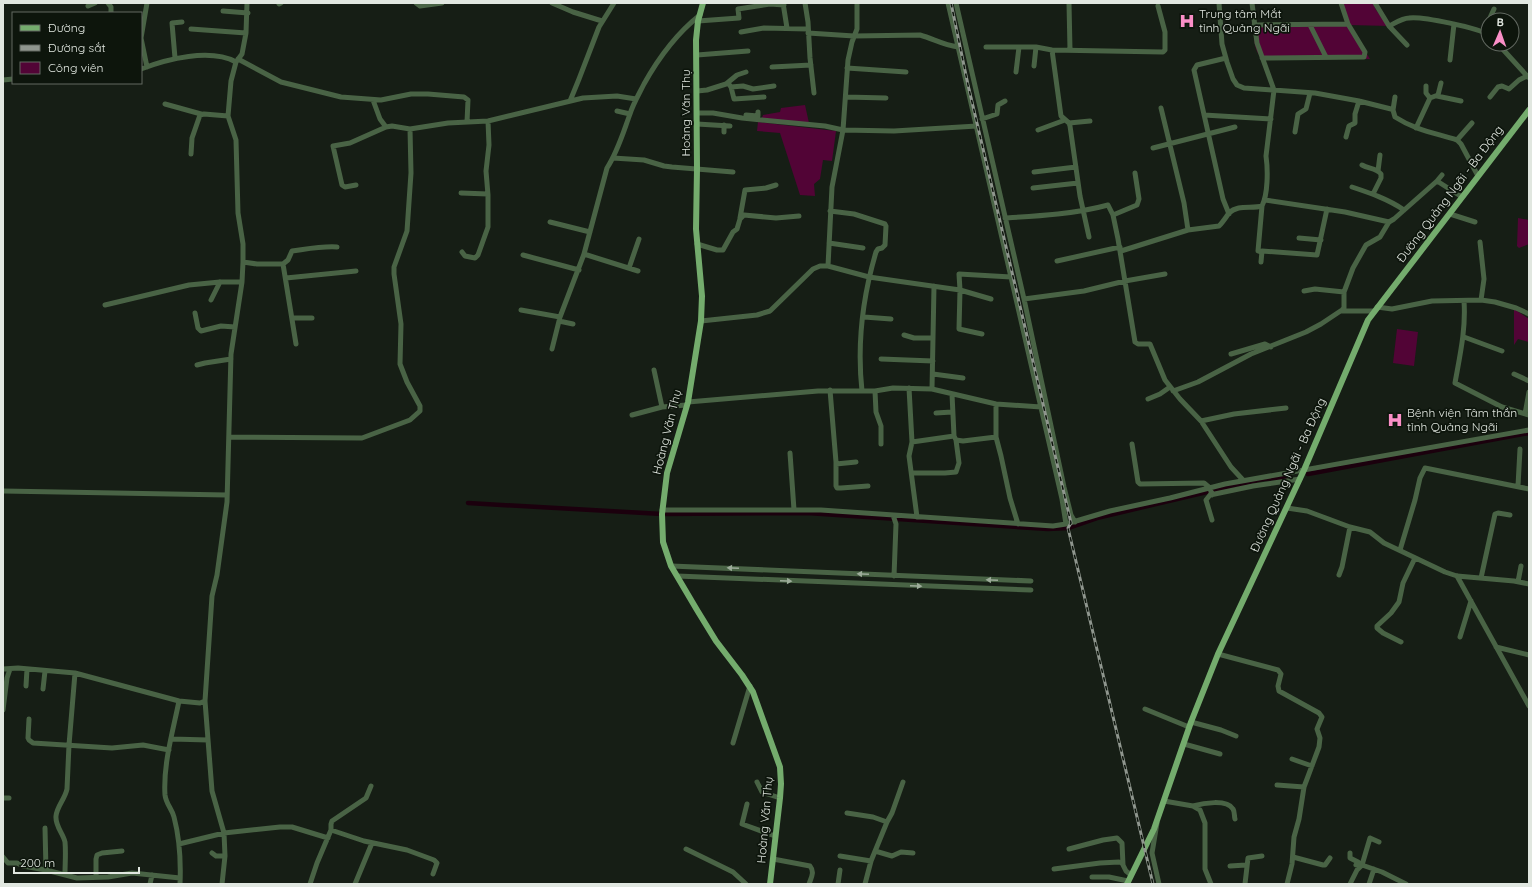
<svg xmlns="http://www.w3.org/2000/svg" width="1532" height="887" font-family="Quicksand,sans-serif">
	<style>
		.green { fill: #520436 }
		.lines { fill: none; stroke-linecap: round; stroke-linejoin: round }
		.canal { stroke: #1b000d; stroke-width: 4.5 }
		.minor { stroke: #496345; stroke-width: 5 }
		.major { stroke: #74ac6d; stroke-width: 6 }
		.rail-casing { stroke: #8f968e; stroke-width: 3 }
		.rail { stroke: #0d150c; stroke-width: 1.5; stroke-dasharray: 4.5; stroke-linecap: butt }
		.oneway { fill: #9dac9a }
		.labels { text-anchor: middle; stroke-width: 3.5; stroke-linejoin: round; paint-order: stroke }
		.poi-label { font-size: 12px; fill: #e1e7e0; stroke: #0d150c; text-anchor: start }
		.street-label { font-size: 12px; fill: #e1e7e0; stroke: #0d150c }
	</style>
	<rect width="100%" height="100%" fill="#161e15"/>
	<!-- green -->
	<path class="green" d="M1339 3H1373L1376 10 1389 26 1349 25 1370 59 1262 58C1253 51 1254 36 1254 25L1347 24Z
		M805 105 809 123 762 118 763 115 780 112 781 108Z
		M758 122 836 131 832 161 823 160 820 179 814 184 815 196 800 195 780 133 757 131Z
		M1518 218 1529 220V244L1519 248 1517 246Z
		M1514 309 1529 319V342L1518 339 1514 345Z
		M1397 329 1418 332 1414 366 1393 363Z"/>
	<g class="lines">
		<!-- canal -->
		<path class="canal" d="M1308 474 1529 433
			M468 503 662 514 807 513 1048 529 1068 528 1097 518 1262 479 1290 477"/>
		<!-- minor -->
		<path class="minor" d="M108 3 111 7V13
			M416 3 420 6 442 3
			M552 3 573 12 602 21
			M783 3 787 28
			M805 3 808 22 810 58 814 93
			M857 3V29L852 42 848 60 843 130 832 187 828 266 869 277 960 290 959 329 982 334
			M948 3 1062 499 1066 524
			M956 3 1024 299 1064 487 1071 515 1075 522
			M1069 3 1070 50
			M1219 3 1222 44 1227 62 1233 79 1237 85 1244 88 1315 93 1359 101 1391 109 1393 110 1395 117C1415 130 1435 133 1457 140L1461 144 1478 176
			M1375 3 1389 26 1407 45
			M279 4 281 3
			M88 6 95 3
			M223 11 248 13
			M1489 20 1494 9
			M698 21 739 18 738 9 770 4 784 5
			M1254 25 1348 24
			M1310 25 1326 57
			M1389 26C1395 23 1403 18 1409 18 1421 16 1480 28 1488 35
			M191 29 246 33
			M741 32 764 28 808 29
			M1484 32 1488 22
			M808 33 854 36 920 35C934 39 943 45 958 47
			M1498 44 1528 77
			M986 47H1036L1052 50 1163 52 1165 50V32L1158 6
			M1052 50 1061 116 1069 123 1070 126 1080 196 1089 237
			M697 55 748 51
			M175 58 172 23 182 22
			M1226 58 1197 65 1194 70 1223 199 1229 214
			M1262 58 1364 57 1365 52 1348 24 1341 3
			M238 59 281 82 341 97 381 100 411 94H428L464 97 468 100 467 122
			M1450 60 1454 24
			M1034 66 1036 47
			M147 67 141 38 147 3
			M772 67 811 65
			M847 68 906 72
			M141 69C167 59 210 48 236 62
			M1016 72 1019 47
			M3 80 13 79
			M728 83 731 87 743 86 753 89 774 86
			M1426 86V93L1430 98
			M731 87 734 99 764 97
			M697 91 707 90 726 84 737 75 746 72
			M1437 96 1461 101
			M846 97 886 98
			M1490 97 1498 87 1502 86 1509 89 1519 80 1527 76
			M373 100 380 119 386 127
			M570 101 579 79 599 27 614 3
			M165 104 201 114
			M1161 108 1184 203 1188 230
			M1393 110 1395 97
			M617 111 630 114
			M697 113H713L742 118 825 126 843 130 894 131 977 126
			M746 115 758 116V112
			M1204 115 1271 119
			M982 119 997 114 998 105 1005 101
			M1069 123 1090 121
			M697 124 730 126
			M724 125V132
			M1416 128 1430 98 1438 95 1441 83
			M1038 130 1065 120
			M1295 132 1298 114 1306 109 1310 93
			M1346 137 1349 126 1355 123V114L1359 101
			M1457 140 1472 123
			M1153 148 1235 127
			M191 154 192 138 200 115 204 114 228 116
			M613 158 644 160 664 166 672 167 733 172
			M1362 165C1369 169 1376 168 1381 174V178L1373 194
			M1378 171 1380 155
			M1034 172 1076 167
			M1437 181 1442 175
			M356 185 345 187 342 185 333 146 350 143 386 127 392 126 410 129 448 123 488 121 583 98 617 96 636 99
			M1352 187C1370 193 1388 199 1404 210
			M1033 188 1078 183
			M461 193 488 194
			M1265 200 1345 212 1389 222 1394 219 1437 181 1462 197
			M830 211 854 214 885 224 886 226 885 245 882 248 878 249 876 252C863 296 857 345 862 391
			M1450 214 1475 222
			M1113 215 1137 205 1139 199 1135 173
			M740 218 745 190 766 188 776 185
			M1005 218C1039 216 1075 214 1108 205L1113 215 1118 239 1135 342 1138 344H1150L1165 380 1180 399 1201 421 1231 467 1243 480
			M550 222 590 232
			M1299 238 1321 240
			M1480 242 1484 279 1481 300
			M829 243 863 248
			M697 244 717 250H723L733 232 737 229 740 219 744 215 776 218 799 216
			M1121 251 1188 230 1219 226C1223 222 1226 217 1229 213 1238 204 1251 209 1262 206 1268 194 1268 170 1266 156L1274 90 1257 43 1252 3
			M462 252 465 256 475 258 478 255 488 227V195L486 171 489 145 488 121
			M1261 252 1258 251 1262 206
			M584 254 638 271
			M523 255 579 270
			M1057 261 1120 247
			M243 262 257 264H283L296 344
			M1261 262 1262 251 1317 255 1327 209
			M283 264 288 260 292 251C307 249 322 246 337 247
			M629 268 639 239
			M286 278 356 271
			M1304 291 1315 289 1344 292 1353 268 1366 245 1380 237 1389 222
			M991 299 960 290 959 274 1011 277
			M1024 299 1084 291 1125 281 1165 274
			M211 300 220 282
			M1464 301C1466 329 1460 355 1455 383L1502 407 1529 415
			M105 305 189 285 220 282H242
			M1377 307 1392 309 1432 301 1481 300 1495 302 1516 308 1529 314
			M521 310 560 317
			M1341 311H1374
			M195 313 198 328 201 331 221 326 235 327
			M864 317 891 319
			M292 318H312
			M559 321 573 324
			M701 321 757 315 770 311 813 269 820 266H828
			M904 335 914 338H932
			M1464 337 1502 351
			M552 349 560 317 584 254 607 168C618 151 623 133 630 114 633 104 639 94 644 84 659 57 676 34 700 15
			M1231 354 1265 344 1271 347
			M881 359 933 361
			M197 365 205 363 231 359
			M654 370 662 407
			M933 374 963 378
			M1514 374 1529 381
			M909 388 912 442 909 456 917 517
			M932 389 934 286
			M830 390 836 462V486L837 488H841L868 486
			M875 391 876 412 881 426V444
			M1173 391 1198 382 1251 354 1306 332 1321 324 1342 310 1344 308V292
			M952 394 954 436 956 440 963 441 996 437
			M1148 399 1160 394 1170 387
			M688 402 818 391H875L893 388 932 389 996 404 1041 407
			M996 404V437L1001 456 1010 498 1018 524
			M936 413 952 412
			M1525 414 1529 392
			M632 415 662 407 686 405
			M1201 421 1234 414 1286 408
			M229 437 362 438 410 420 420 411V406L407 382 400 364 401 324 394 274V267L407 231 411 173 410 129
			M912 442 954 436
			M1132 444 1138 482 1140 484 1204 483 1210 488 1212 495
			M790 453 794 510
			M836 464 856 462
			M912 473H945L956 472 959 463 956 440
			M1518 486 1520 449
			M3 491 227 495
			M1287 508 1307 511 1350 527 1370 532 1384 543 1445 572 1457 576 1514 581 1529 584
			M662 510H821L1053 526 1066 524 1110 511 1170 498 1225 484 1529 430
			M893 515 896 524 894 576
			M1212 520 1206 500 1210 495 1253 486 1300 479
			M1400 550 1415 500 1420 478 1425 468 1529 489
			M671 566 1031 581
			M1339 575 1342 567 1350 527
			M677 576 1031 590
			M1457 576 1529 706
			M1481 578 1495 514 1498 513 1510 515
			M1518 582 1521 566
			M1460 637 1471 601
			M1401 642 1383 633 1377 628V626L1391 613 1399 602 1403 583 1415 558
			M1496 647 1529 655
			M1218 654 1278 670 1281 674 1278 686 1279 691 1319 713 1322 717 1317 729 1320 738 1319 747 1304 787 1299 819 1294 837 1292 864 1287 884
			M3 669 18 668 75 673 179 701 200 703 205 701
			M26 686 27 669
			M43 689 45 671
			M179 701C173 731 163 764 165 795 166 804 172 809 174 817 180 840 181 861 180 884
			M1145 709 1189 727
			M3 710 7 678 10 669
			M29 719 28 738 29 740 33 743 112 748 143 745 169 750
			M1191 722 1221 730 1236 736
			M172 739 208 740
			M733 743 750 686
			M1184 744 1220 754
			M1292 759 1312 766
			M757 782 762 792 780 798
			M1277 785 1304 787
			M3 798H9
			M1164 801 1193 806 1200 810 1205 823V869L1211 884
			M747 804 742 824 775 836
			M1193 806C1203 803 1227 799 1233 809 1235 812 1234 816 1235 819
			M847 813 873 817 887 822
			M1157 823 1152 853 1159 884
			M45 828 46 870
			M331 830V824L332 821 366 798 371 786
			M179 844 224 833 280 827H292L328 838
			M686 849 733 872 746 884
			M1069 849 1103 840 1117 838 1122 843 1123 865
			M875 851 892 856 901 852 913 853
			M212 853 216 856H225
			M1350 853V858L1358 862 1356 865 1359 866
			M840 856 871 861
			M3 857 8 863H17L23 866 46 870 77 878 108 877 132 873 180 878
			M1293 857 1323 865H1325L1330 858
			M773 859 810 866C815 872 811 878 809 884
			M1362 865 1370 838 1379 842
			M1230 866 1246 865
			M1054 869 1100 863 1119 862 1122 863 1126 871 1131 875
			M65 874C65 864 66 852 65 842 63 833 55 826 56 816 57 806 65 799 67 789L69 745 75 673
			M96 877V859L97 855 102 853 122 851
			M1092 877H1109L1128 881
			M150 884 152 875
			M222 884 225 856 224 833 212 791 205 701 212 596 217 575 227 502 231 354 242 282 243 262V244L238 213 236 140 228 116 231 81 236 62 242 54 246 33 247 3
			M310 884 317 863 331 830 364 841 407 850 434 860 437 863 433 874
			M355 884 372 843
			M838 884 840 870
			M865 884 871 861 887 822 892 813 903 782
			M1245 884 1248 858 1262 856
			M1350 884 1357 870 1362 865 1382 872 1406 884
			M1369 884 1374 869"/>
		<!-- major -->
		<path class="major" d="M703 3 698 21 696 40 697 169 696 229 702 296 701 321 688 402 667 473 662 514 663 542 671 566 697 610 716 641 742 675 753 692 780 767 781 784 780 798 770 884
			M1127 884 1154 829 1191 722 1218 654 1304 470 1368 320 1529 110"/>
		<defs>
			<path id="rail" d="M951 3 968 85 1071 523 1068 528 1153 884"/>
		</defs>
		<!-- rail casing -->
		<use href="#rail" class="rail-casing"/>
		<!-- rail -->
		<use href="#rail" class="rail"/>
	</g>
	<!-- one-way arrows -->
	<defs><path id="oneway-solid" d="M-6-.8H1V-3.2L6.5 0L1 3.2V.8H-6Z"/></defs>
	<g class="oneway">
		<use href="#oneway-solid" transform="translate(733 568) rotate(-177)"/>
		<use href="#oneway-solid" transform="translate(863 574) rotate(-177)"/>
		<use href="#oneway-solid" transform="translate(992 580) rotate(-178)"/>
		<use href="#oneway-solid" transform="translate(786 581) rotate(2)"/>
		<use href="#oneway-solid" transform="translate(916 586) rotate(2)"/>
	</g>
	<!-- icons -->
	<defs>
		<symbol id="hospital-bare" viewBox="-9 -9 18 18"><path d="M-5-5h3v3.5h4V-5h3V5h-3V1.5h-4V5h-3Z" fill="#fa8fc7" stroke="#0d150c" stroke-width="2.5" paint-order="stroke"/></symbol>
	</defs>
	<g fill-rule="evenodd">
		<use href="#hospital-bare" x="1176" y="10" width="22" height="22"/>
		<use href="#hospital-bare" x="1384" y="409" width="22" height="22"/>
	</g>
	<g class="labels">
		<!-- poi labels -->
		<g class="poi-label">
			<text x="1199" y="18">Trung tâm Mắt<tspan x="1199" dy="14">tỉnh Quảng Ngãi</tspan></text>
			<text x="1407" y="417">Bệnh viện Tâm thần<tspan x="1407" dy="14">tỉnh Quảng Ngãi</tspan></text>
		</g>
		<!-- street labels -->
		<g class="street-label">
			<text transform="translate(686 113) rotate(-90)" y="4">Hoàng Văn Thụ</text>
			<text transform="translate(1450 194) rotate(-53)" y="4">Đường Quảng Ngãi - Ba Động</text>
			<text transform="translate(667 432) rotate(-76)" y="4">Hoàng Văn Thụ</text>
			<text transform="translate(1288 475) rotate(-66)" y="4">Đường Quảng Ngãi - Ba Động</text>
			<text transform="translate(765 820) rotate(-85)" y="4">Hoàng Văn Thụ</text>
		</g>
	</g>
	<!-- border -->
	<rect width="1532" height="887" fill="none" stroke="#e1e7e0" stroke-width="8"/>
	<!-- legend -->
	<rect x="12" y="12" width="130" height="72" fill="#0d150c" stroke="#626961"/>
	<rect x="20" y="25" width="20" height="6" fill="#74ac6d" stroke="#626961"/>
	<text x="48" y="32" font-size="12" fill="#e1e7e0">Đường</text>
	<rect x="20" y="45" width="20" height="6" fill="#8f968e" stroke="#626961"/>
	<text x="48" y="52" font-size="12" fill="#e1e7e0">Đường sắt</text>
	<rect x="20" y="62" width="20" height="12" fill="#520436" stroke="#626961"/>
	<text x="48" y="72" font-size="12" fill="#e1e7e0">Công viên</text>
	<!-- north arrow -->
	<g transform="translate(1500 32) rotate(2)"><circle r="19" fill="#0d150c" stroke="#626961"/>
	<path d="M0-3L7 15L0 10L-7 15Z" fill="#fa8fc7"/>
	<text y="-6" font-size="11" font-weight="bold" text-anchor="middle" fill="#e1e7e0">B</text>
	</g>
	<!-- scale -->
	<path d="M14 867v6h125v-6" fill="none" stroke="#e1e7e0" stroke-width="2"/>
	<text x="20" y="867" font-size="12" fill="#e1e7e0" stroke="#0d150c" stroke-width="3" paint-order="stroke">200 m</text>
</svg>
